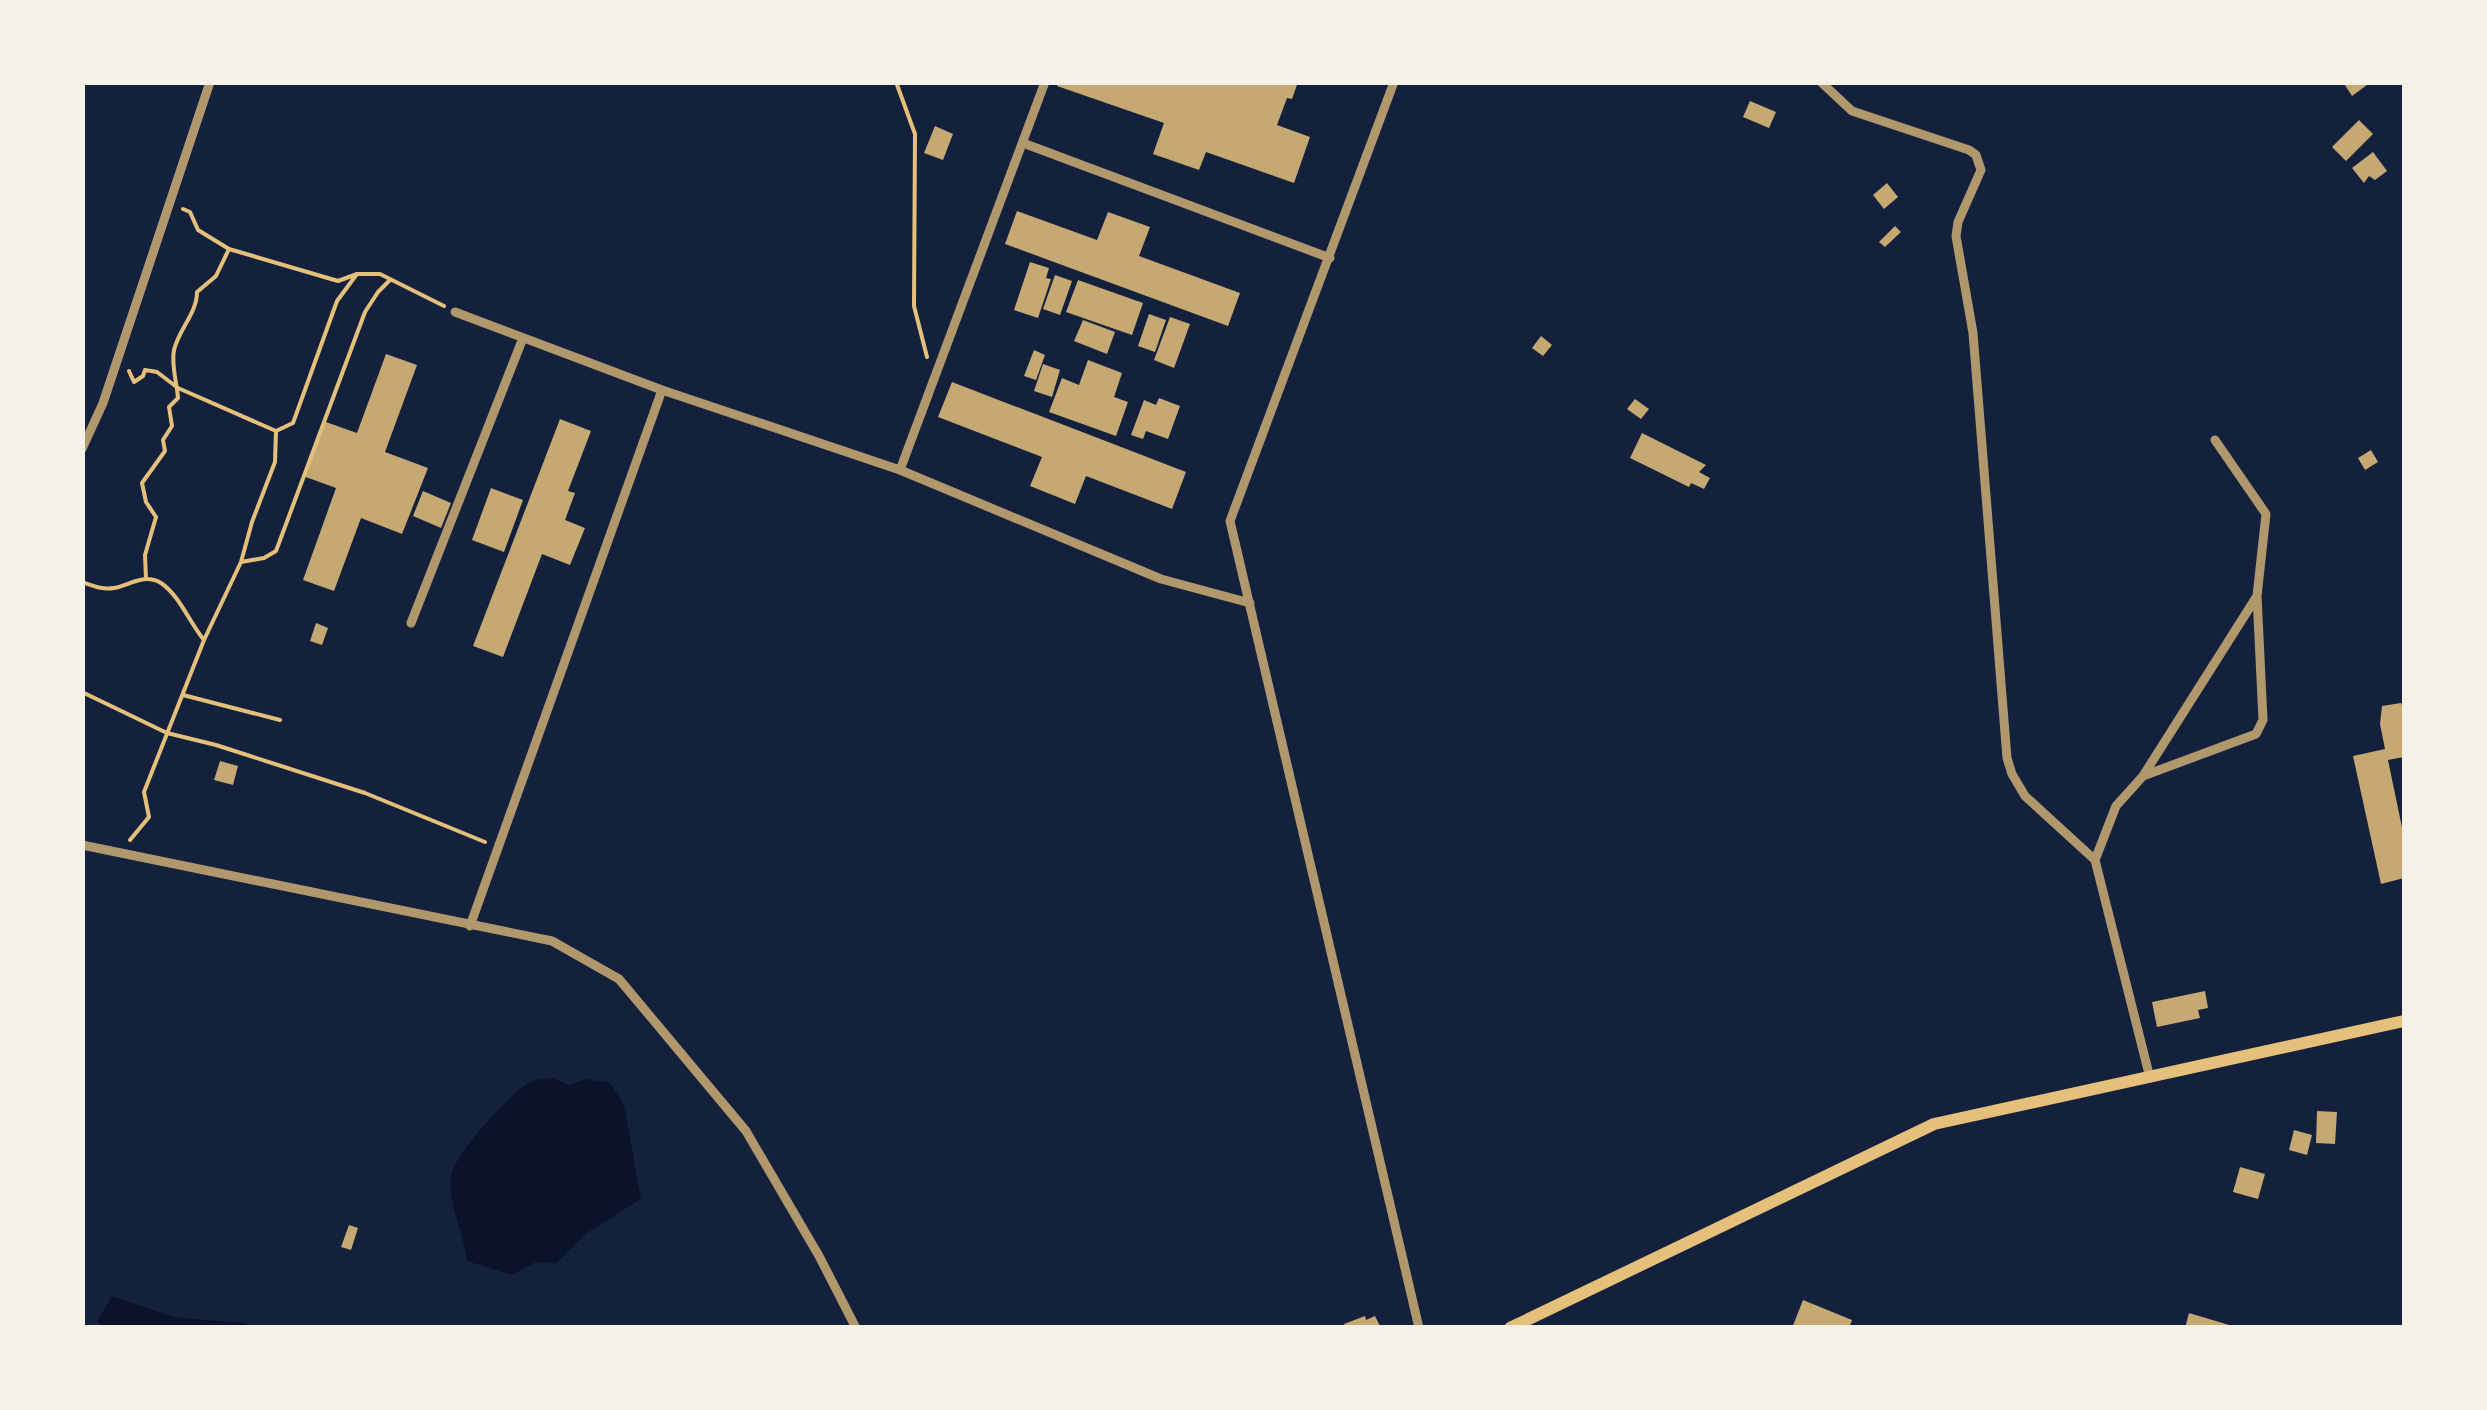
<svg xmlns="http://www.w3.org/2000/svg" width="2487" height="1410" font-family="Bitter,serif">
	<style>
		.water { fill: #0b132b }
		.building { fill: #c6a872 }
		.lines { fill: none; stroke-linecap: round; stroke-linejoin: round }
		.path { stroke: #e5c07b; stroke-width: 4 }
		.minor { stroke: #b1986c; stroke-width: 9 }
		.secondary { stroke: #e5c07b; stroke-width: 12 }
	</style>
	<rect width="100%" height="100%" fill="#14213d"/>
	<!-- water -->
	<path class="water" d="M553 1078 569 1085 586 1079 610 1083 624 1105 641 1199 587 1233 556 1263 536 1262 512 1275 467 1261C464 1233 448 1205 451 1177 452 1157 511 1092 530 1082 536 1079 546 1079 553 1078Z
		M112 1296 173 1317 243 1323 255 1327H101L97 1321Z"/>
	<!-- building -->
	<path class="building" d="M1058 82H1298L1292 99 1287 98 1277 125 1310 137 1294 183 1206 152 1199 170 1153 154 1164 123 1057 86Z
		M2343 82H2371L2352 96Z
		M1750 101 1776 112 1769 128 1743 117Z
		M2359 120 2373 134 2346 161 2332 147Z
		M935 126 953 134 943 160 924 153Z
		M2373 152 2387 171 2375 180 2369 176 2364 183 2352 168Z
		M1887 183 1898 197 1884 209 1873 195Z
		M1017 211 1097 240 1108 212 1150 227 1139 256 1240 293 1228 326 1005 244Z
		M1895 226 1901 232 1885 247 1879 242Z
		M1030 262 1049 268 1046 278 1051 279 1038 318 1014 310Z
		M1055 275 1072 281 1060 315 1043 309Z
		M1078 280 1143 303 1132 335 1066 312Z
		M1149 314 1166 320 1155 352 1138 346Z
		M1170 317 1190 324 1174 368 1154 360Z
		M1083 320 1115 332 1107 354 1074 341Z
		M1541 336 1552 345 1543 356 1532 348Z
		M1034 350 1045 355 1036 380 1024 376Z
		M386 354 417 365 385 452 428 468 402 534 361 518 334 591 303 580 336 488 303 476 323 421 357 433Z
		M1088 360 1122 373 1114 397 1128 402 1116 436 1049 412 1062 378 1079 385Z
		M1043 364 1060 370 1052 397 1034 391Z
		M952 382 1186 472 1172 509 1086 476 1075 504 1030 486 1042 457 938 417Z
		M1159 398 1180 406 1168 439 1146 431 1143 439 1131 435 1144 400 1156 405Z
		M1635 399 1649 409 1641 419 1627 409Z
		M560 419 591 431 568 491 575 493 565 520 585 528 570 565 542 554 503 657 473 646Z
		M1642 433 1706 465 1699 472 1710 478 1704 489 1691 483 1689 487 1630 458Z
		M2371 450 2378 462 2365 470 2358 458Z
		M491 488 523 500 504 552 472 540Z
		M423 491 451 503 441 528 413 516Z
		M316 623 328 628 322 645 310 641Z
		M2401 703 2404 710V757L2388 760 2404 837V878L2381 884 2353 756 2385 749 2380 724 2382 706Z
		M220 761 238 766 233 785 214 780Z
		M2205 991 2208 1008 2198 1010 2200 1018 2157 1027 2152 1002Z
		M2317 1111 2337 1112 2335 1144 2316 1143Z
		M2294 1130 2312 1135 2307 1155 2289 1150Z
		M2240 1167 2265 1174 2258 1199 2233 1192Z
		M349 1225 358 1228 351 1250 341 1247Z
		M1803 1300 1852 1320 1849 1328H1792Z
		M2189 1313 2236 1327V1328H2185Z
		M1365 1316 1366 1320 1375 1316 1380 1326 1346 1328 1344 1324Z"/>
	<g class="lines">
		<!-- path -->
		<path class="path" d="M896 82 915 134 914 306 927 357
			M183 209 190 212 198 230 229 249 338 281 357 274H380L444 306
			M129 371 134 382 143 376 145 370 157 372 178 388 276 431
			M241 562 252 522 275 462 276 431 293 423 337 301 357 274
			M146 579 145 555 156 517 146 502 142 483 165 451 163 440 172 426 169 407 178 398C177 383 171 365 174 350 179 329 197 313 197 292L216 276 229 249
			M82 582C93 586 103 590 114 588 130 585 144 573 161 583 180 596 189 622 204 640
			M82 692 167 733 216 745 365 793 485 842
			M183 695 280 720
			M130 840 149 817 144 792 204 640 241 562 264 558 276 551 365 312 378 292 390 280"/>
		<!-- minor -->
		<path class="minor" d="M1394 82 1230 521 1419 1328
			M1821 82 1852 111 1969 150 1976 155 1981 170 1958 222 1956 236 1973 333 2007 758 2012 774 2025 796 2095 860 2150 1078
			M1023 143 1330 258
			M455 312 662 390
			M82 449 103 403 210 82
			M900 470 1045 82
			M411 623 523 338
			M2143 776 2256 734 2263 720 2257 596 2266 514 2215 440
			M82 845 552 941 619 979 746 1131 819 1256 856 1328
			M2095 860 2116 806 2143 776 2257 596
			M470 926 662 390 900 470 1161 579 1250 603"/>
		<!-- secondary -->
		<path class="secondary" d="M1510 1328 1934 1124 2404 1021"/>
	</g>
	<!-- border -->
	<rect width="2487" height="1410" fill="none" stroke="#f6f1e7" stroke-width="170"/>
</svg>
